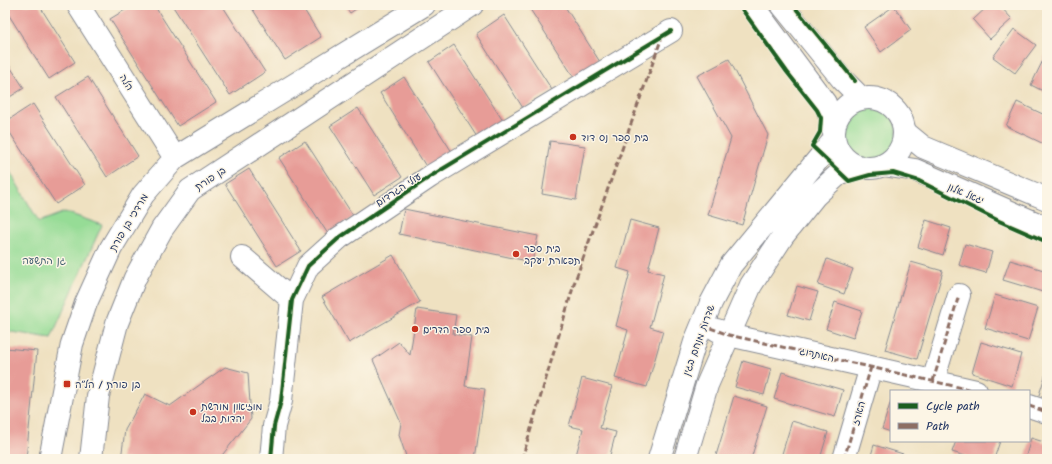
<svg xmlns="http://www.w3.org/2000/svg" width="1052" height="464" font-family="Kalam,'Playpen Sans Hebrew',sans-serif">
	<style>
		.green { fill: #96dc96; stroke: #58867a }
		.building { fill: #e79c97 }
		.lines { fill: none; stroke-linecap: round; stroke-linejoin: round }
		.minor-casing { stroke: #858890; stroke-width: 24 }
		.minor { stroke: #fff; stroke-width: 22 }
		.quiet { stroke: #8d6e63; stroke-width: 3; stroke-dasharray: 6 3; stroke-linecap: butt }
		.cycleway-casing { stroke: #fcf5e5; stroke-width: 6 }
		.cycleway { stroke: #1b5e20; stroke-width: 4 }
		.poi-dot { fill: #c8321e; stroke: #fcf5e5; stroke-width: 1.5 }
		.labels { text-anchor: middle; stroke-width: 3; stroke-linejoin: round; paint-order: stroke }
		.street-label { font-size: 10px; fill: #1b2f5e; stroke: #fcf5e5 }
		.poi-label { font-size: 10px; fill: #1b2f5e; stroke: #fcf5e5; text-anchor: start }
		.park-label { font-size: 10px; fill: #3a5a6c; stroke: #fcf5e5 }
	</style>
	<rect width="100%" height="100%" fill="#fcf5e5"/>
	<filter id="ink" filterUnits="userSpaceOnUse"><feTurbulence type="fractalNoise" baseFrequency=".025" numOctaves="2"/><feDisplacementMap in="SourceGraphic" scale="8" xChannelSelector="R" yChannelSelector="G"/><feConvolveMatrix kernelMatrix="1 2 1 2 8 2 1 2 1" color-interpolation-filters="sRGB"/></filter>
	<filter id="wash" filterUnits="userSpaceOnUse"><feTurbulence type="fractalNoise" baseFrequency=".012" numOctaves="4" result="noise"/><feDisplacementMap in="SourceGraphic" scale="16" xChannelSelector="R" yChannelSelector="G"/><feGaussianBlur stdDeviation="0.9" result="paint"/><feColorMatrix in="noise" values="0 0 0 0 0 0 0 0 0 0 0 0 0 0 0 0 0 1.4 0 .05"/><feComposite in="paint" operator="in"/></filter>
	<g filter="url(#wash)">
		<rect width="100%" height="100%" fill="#efe1c1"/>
		<!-- green -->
		<path class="green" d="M841 133a28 28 0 1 1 56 0a28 28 0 1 1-56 0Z
			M5 163 39 222 65 212 102 225 51 338 5 331Z"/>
		<g id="blocks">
			<!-- building -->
			<path class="building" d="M5 5H39L75 62 49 79 5 9Z
				M133 5H154L216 102 178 126 110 19Z
				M172 5H222L265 72 230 95Z
				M250 5H301L321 37 285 60Z
				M344 5H362L350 13Z
				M530 5H564L600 62 575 79 528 6Z
				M989 5H999L1012 19 990 39 973 20Z
				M894 6 911 30 881 52 864 27Z
				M504 15 552 90 523 108 476 34Z
				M1014 29 1036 45 1015 73 993 57Z
				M454 45 503 121 477 137 429 62Z
				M1047 52V93L1031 85Z
				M5 59 24 88 5 100Z
				M729 59 768 135 742 225 708 215 731 138 697 76Z
				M88 77 138 156 107 177 56 97Z
				M404 77 452 152 427 168 380 93Z
				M1017 102 1047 116V138L1044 144 1006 126Z
				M33 104 85 185 56 204 5 125V122Z
				M358 108 402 177 374 195 330 126Z
				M305 141 354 217 328 234 279 158Z
				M550 141 585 146 576 200 542 194Z
				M249 169 301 251 277 266 225 184Z
				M404 209 538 236 532 262 399 234Z
				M630 220 659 228 648 270 664 274 650 327 663 331 647 387 615 378 628 330 616 326 630 272 617 268Z
				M926 220 951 228 943 255 918 247Z
				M965 244 992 252 986 273 959 265Z
				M393 255 420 302 349 343 322 297Z
				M827 259 853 269 844 294 818 285Z
				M1010 260 1047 271 1046 293 1003 280Z
				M911 262 943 271 917 359 885 350Z
				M797 286 818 292 809 321 788 315Z
				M995 295 1038 308 1028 341 985 328Z
				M835 302 862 311 853 338 826 329Z
				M417 309 456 315 453 334 472 337 465 386 485 389 475 459H451L440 457 435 459H407L399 435 401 423 373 360 399 342 410 355Z
				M981 342 1021 354 1012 386 972 373Z
				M5 348 37 351 26 459H5Z
				M743 361 771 369 764 395 735 387Z
				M225 367 248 373 251 419 219 459H121L125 430 145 394 170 406Z
				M1047 370V398L1039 395Z
				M782 372 843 390 835 417 774 399Z
				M582 378 612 386 600 428 616 432 609 459H575L583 429 569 426Z
				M734 396 767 406 751 459H715Z
				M891 401V432L882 429Z
				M792 421 828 432 820 459H788L781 457Z
				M1031 438 1047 443V459H1025Z
				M956 441H1000L994 459H975L952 452Z
				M874 445 916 458 915 459H870Z"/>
		</g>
	</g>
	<g filter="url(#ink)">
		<use href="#blocks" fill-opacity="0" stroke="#858890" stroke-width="1"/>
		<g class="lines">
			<defs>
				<path id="minor" d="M78 5 175 158
					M752 5 825 103 834 129
					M782 5 842 79 861 98
					M834 133a35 35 0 1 1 70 0a35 35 0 1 1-70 0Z
					M903 126 906 133 923 147 1047 199
					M883 165 915 170 1047 228
					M242 257 292 300
					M717 330 729 335 976 391
					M933 381 959 295
					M1029 406 1047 412
					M50 459 72 344 86 303 111 248 143 195 175 158 424 5
					M91 459 98 396 117 323 135 278 162 229 190 190 472 5
					M271 459 274 426 281 401 292 300 308 266 339 238 431 176 671 31
					M659 459 695 342 711 303 731 265 834 140
					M685 459 707 385 751 285 783 236 815 196 840 173 862 167
					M844 459 871 367"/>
			</defs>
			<!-- minor casing -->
			<use href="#minor" class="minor-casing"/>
			<!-- minor -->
			<use href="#minor" class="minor"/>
			<!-- quiet -->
			<path class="quiet" d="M702 325 729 335 976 391
				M933 381 959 295
				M1029 406 1047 412
				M522 459 575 281 662 37
				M844 459 871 367"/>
			<defs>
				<path id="cycleway" d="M739 5 787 72 817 110 821 118 820 132 812 146 849 181 870 175 893 173 919 181 999 221 1047 242
					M793 5 855 81
					M271 459 274 426 281 401 292 300 308 266 339 238 431 176 671 31"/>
			</defs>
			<!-- cycleway casing -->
			<use href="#cycleway" class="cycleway-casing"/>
			<!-- cycleway -->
			<use href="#cycleway" class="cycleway"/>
		</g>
	</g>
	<!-- markers -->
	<g class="poi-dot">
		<circle cx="573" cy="137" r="4"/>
		<circle cx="516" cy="254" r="4"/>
		<circle cx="415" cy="329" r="4"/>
		<rect x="63" y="380" width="8" height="8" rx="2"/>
		<circle cx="193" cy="412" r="4"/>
	</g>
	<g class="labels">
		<!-- street labels -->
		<g class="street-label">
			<text transform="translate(127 82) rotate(58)" y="4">הלה</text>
			<text transform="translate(210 178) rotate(-33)" y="4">בן פורת</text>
			<text transform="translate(398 189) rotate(-33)" y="4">עולי הגרדום</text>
			<text transform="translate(966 193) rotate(23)" y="4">יגאל אלון</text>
			<text transform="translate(128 222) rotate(-59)" y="4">מרדכי בן פורת</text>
			<text transform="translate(698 340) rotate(-70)" y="4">שדרות מנחם בגין</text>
			<text transform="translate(817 354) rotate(13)" y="4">האתרוג</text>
			<text transform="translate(858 413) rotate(-74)" y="4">הארז</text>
		</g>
		<!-- poi labels -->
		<g class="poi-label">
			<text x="581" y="141">בית ספר נס דוד</text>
			<text x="524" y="252">בית ספר<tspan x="524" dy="12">תפארת יעקב</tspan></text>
			<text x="423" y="333">בית ספר הדרים</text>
			<text x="75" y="388">בן פורת / הל״ה</text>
			<text x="201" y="410">מוזיאון מורשת<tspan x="201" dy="12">יהדות בבל</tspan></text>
		</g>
		<!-- park labels -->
		<g class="park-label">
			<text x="44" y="264">גן התשעה</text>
		</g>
	</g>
	<!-- margin -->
	<rect width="1052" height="464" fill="none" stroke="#fcf5e5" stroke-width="20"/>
	<!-- legend -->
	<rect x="890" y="390" width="140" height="52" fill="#fcf5e5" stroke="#a2a6af"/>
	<rect x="898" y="403" width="20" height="6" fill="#1b5e20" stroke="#a2a6af"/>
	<text x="926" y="410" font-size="12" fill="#1b2f5e">Cycle path</text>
	<rect x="898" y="423" width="20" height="6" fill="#8d6e63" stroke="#a2a6af"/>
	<text x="926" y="430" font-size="12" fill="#1b2f5e">Path</text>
</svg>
